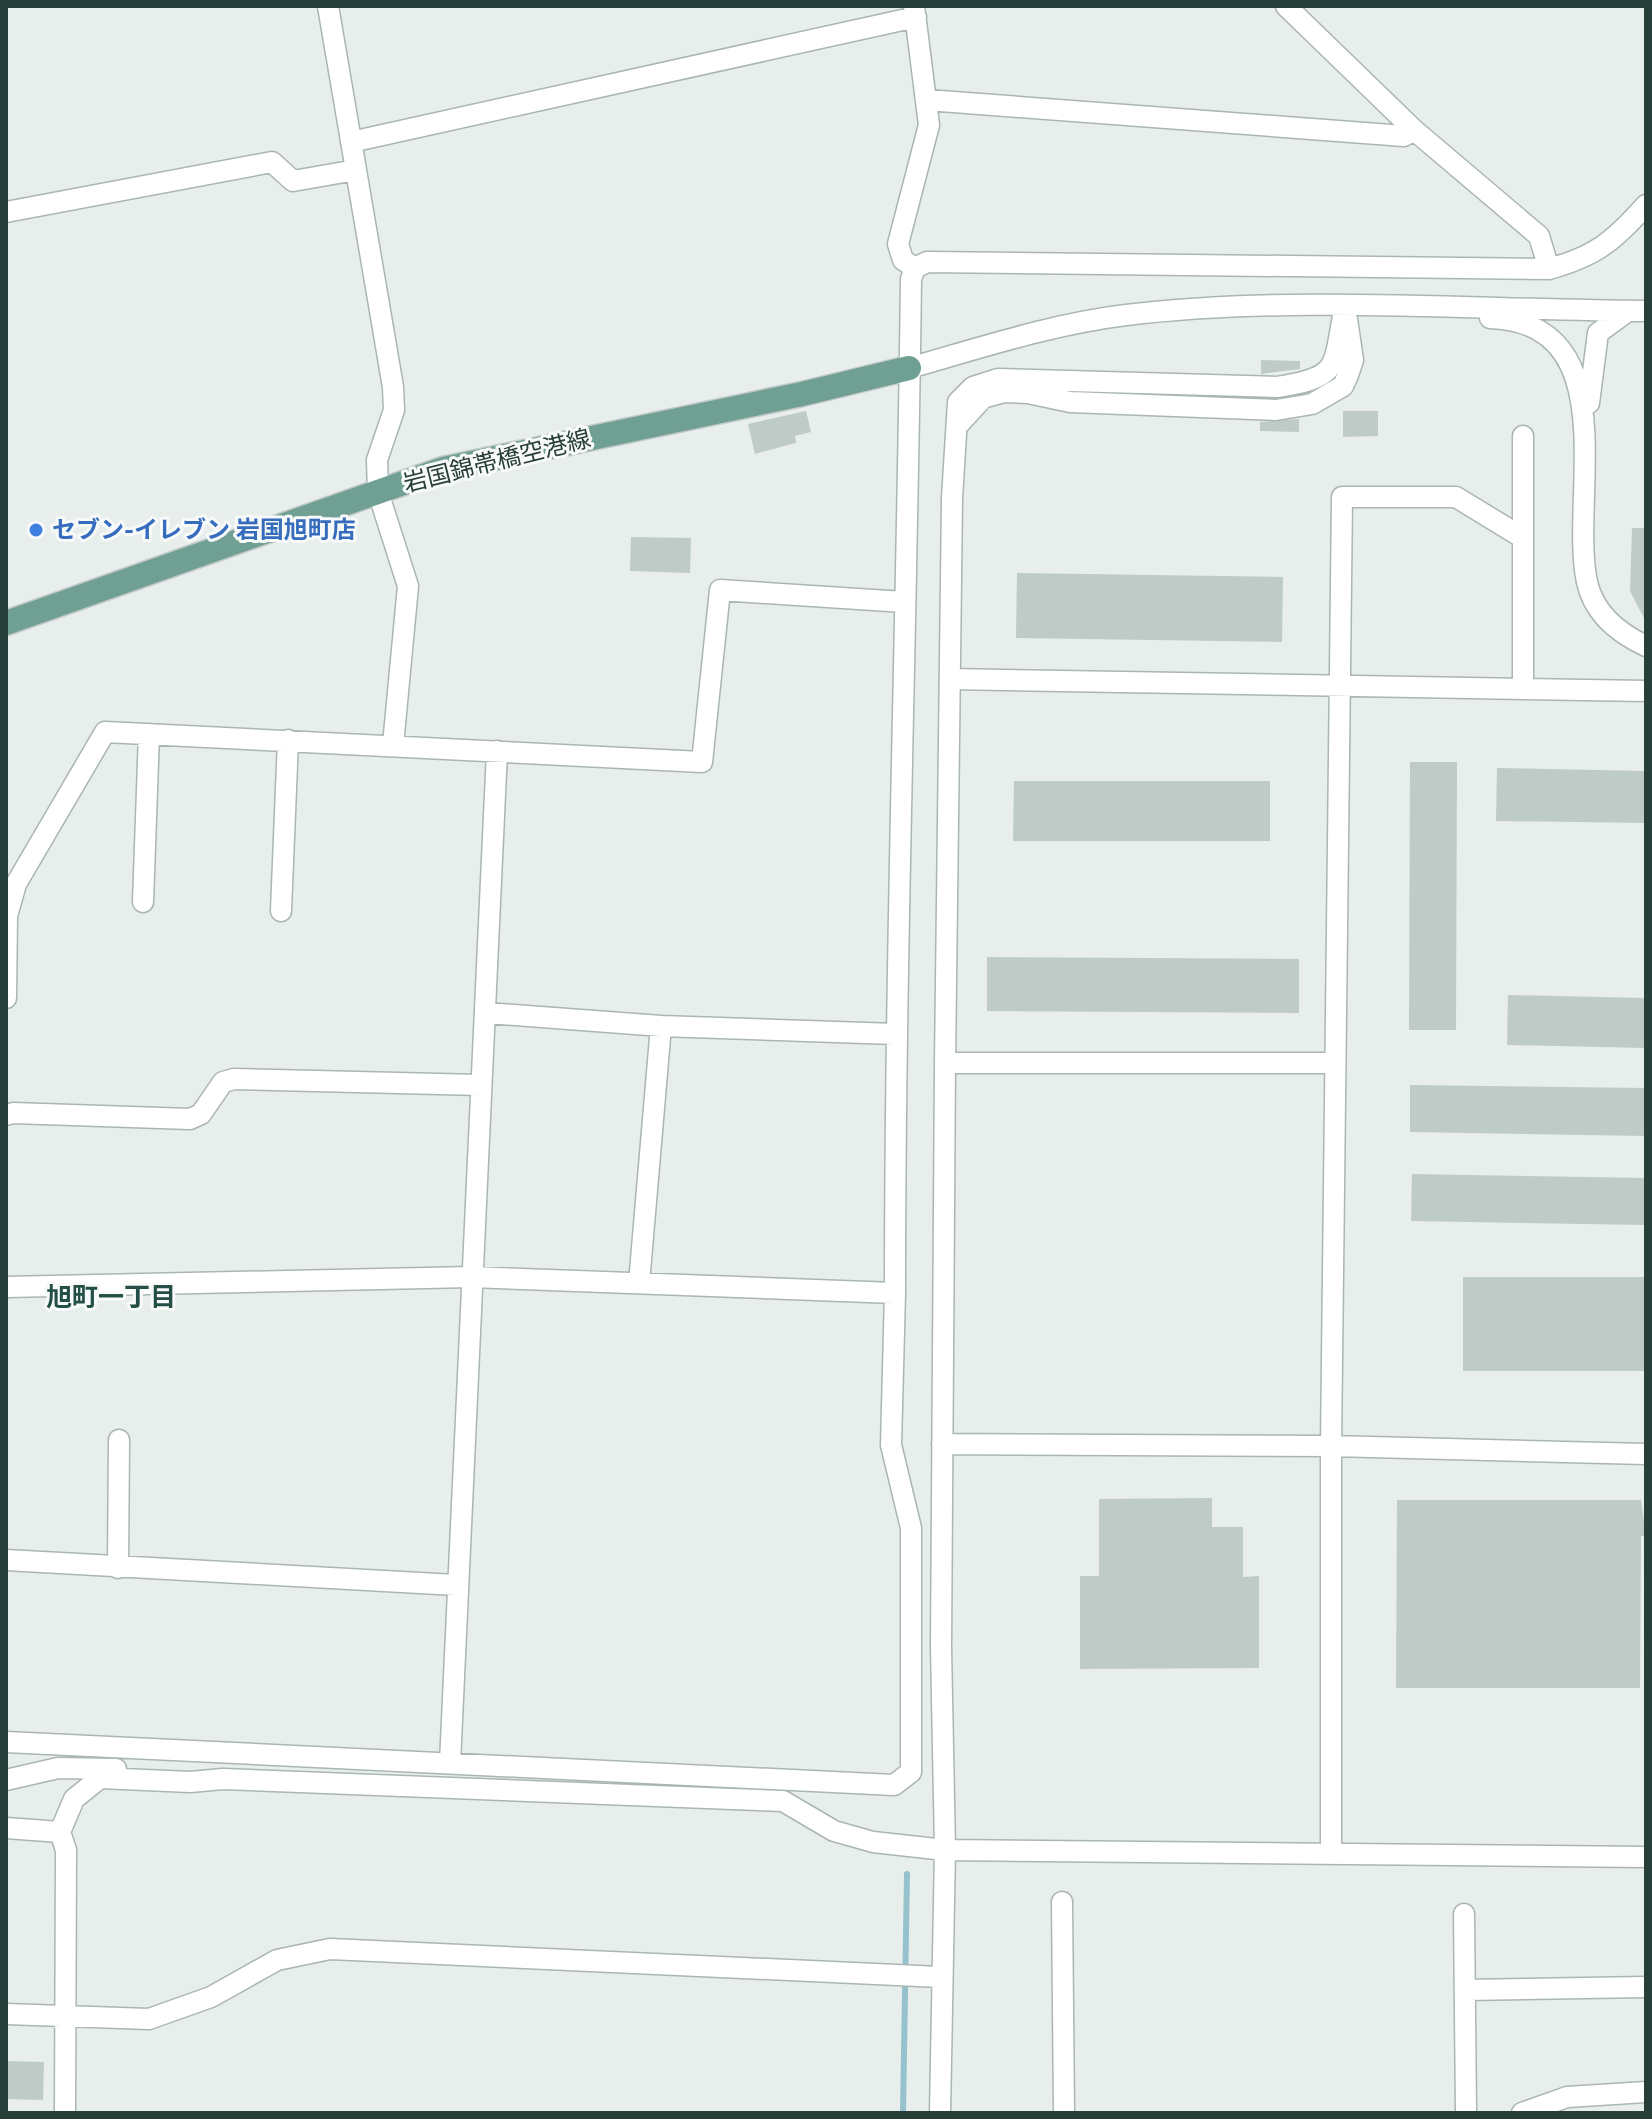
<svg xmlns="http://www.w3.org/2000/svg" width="1652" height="2119" font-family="Raleway,'Noto Sans JP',sans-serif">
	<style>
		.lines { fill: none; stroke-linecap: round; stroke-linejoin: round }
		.stream { stroke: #95c2cc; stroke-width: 6 }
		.building { fill: #bfcbc7 }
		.minor-casing { stroke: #aab6b2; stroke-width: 23 }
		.major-casing { stroke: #c3c9c8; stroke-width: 27 }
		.minor { stroke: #fff; stroke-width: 20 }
		.major { stroke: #709f94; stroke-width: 24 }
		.shop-dot { fill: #3f7fe0; stroke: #f7faf9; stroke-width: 3 }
		.labels { text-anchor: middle; stroke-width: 6; stroke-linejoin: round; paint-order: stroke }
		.street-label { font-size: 24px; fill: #273e39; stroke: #f7faf9 }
		.shop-label { font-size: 24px; font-weight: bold; fill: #366cbe; stroke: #f7faf9; text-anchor: start }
		.neighbourhood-label { font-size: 26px; font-weight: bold; fill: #244f46; stroke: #f7faf9 }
	</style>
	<rect width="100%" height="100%" fill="#e7eeeb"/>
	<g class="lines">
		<!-- stream -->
		<path class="stream" d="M903 2113 907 1874"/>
	</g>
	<!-- building -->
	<path class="building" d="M1261 360 1300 361V369L1261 374Z
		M806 411 811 432 795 436 796 443 755 454 748 424Z
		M1343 411H1378V436L1343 437Z
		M1299 419V432L1260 431V422Z
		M1632 528H1646V622L1630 591Z
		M631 537 691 538 690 573 630 571Z
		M1017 573 1283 577 1282 642 1016 638Z
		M1410 762H1457L1456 1030H1409Z
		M1497 768 1646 771V823L1496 821Z
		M1014 781H1270V841H1013Z
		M987 957 1299 959V1013L987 1011Z
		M1508 995 1646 998V1048L1507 1045Z
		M1410 1085 1646 1088V1136L1410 1132Z
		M1412 1174 1646 1178V1225L1411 1221Z
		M1463 1277H1646V1371H1463Z
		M1212 1498V1527H1243V1577L1259 1576V1668L1080 1669V1576H1099V1499Z
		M1397 1500H1641L1646 1536H1641L1640 1688H1396Z
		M6 2061 44 2062 43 2100 6 2099Z"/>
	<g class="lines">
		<defs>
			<path id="minor" d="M328 6 393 387 394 410 377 460 378 492 408 586 393 745
				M914 6 929 125 898 244 903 260 915 268
				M1286 6 1414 130 1539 236 1549 269
				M927 100 1404 136 1414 130
				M351 142 916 17
				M6 212 272 162 293 181 356 170
				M1490 318C1628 323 1569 498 1587 582 1594 614 1618 633 1646 646
				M909 368C980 348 1052 324 1126 315 1295 295 1475 310 1646 311
				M1589 403 1598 333 1628 311
				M960 423 983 398 1004 392 1028 393 1070 402 1276 410 1312 404 1343 386 1348 375 1353 360 1347 319
				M950 679 1646 691
				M1523 688V436
				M143 902 149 734
				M281 911 288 740
				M6 998 7 916 16 884 105 732 702 762 720 590 904 602
				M487 1013 661 1026 895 1034
				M945 1063H1335
				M6 1115 13 1113 190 1119 201 1114 223 1082 234 1079 480 1085
				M639 1283 661 1026
				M6 1287 471 1277 895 1293C895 955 907 617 911 279L915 268 927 262 1549 269C1596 256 1614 241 1646 205
				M942 1444 1331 1446 1646 1454
				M6 1560 456 1585
				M118 1568 119 1440
				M6 1742 894 1785 911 1772V1528L891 1445 895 1293
				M450 1763 497 751
				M6 1780 58 1768 116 1769
				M6 1828 60 1832 74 1799 100 1778 190 1782 223 1779 783 1801 834 1831 873 1842 945 1850 1646 1857
				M60 1832 66 1850 65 2113
				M1331 1854V1446L1342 497H1456L1523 538
				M1062 1902 1064 2113
				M1464 1914 1466 2113
				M1465 1990 1646 1987
				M6 2014 149 2019 211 1997 277 1960 330 1949 940 1977
				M940 2113 945 1850 941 1647 945 1063 952 498 958 402 973 387 998 379 1277 387C1344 377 1332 365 1345 307
				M1522 2113 1567 2097 1646 2092"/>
			<path id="major" d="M6 623 443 469 802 394 909 368"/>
		</defs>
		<!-- minor casing -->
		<use href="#minor" class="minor-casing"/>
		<!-- major casing -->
		<use href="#major" class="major-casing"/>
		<!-- minor -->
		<use href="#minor" class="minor"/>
		<!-- major -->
		<use href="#major" class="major"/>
	</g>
	<!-- markers -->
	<circle class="shop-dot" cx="36" cy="530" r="8"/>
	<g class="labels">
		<!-- street labels -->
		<g class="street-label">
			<text transform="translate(497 461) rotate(-14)" y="8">岩国錦帯橋空港線</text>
		</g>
		<!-- shop labels -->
		<g class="shop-label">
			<text x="52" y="538">セブン-イレブン 岩国旭町店</text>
		</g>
		<!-- neighbourhood labels -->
		<g class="neighbourhood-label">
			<text x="111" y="1306">旭町一丁目</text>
		</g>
	</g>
	<!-- border -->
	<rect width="1652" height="2119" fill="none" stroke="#273e39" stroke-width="16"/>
</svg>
